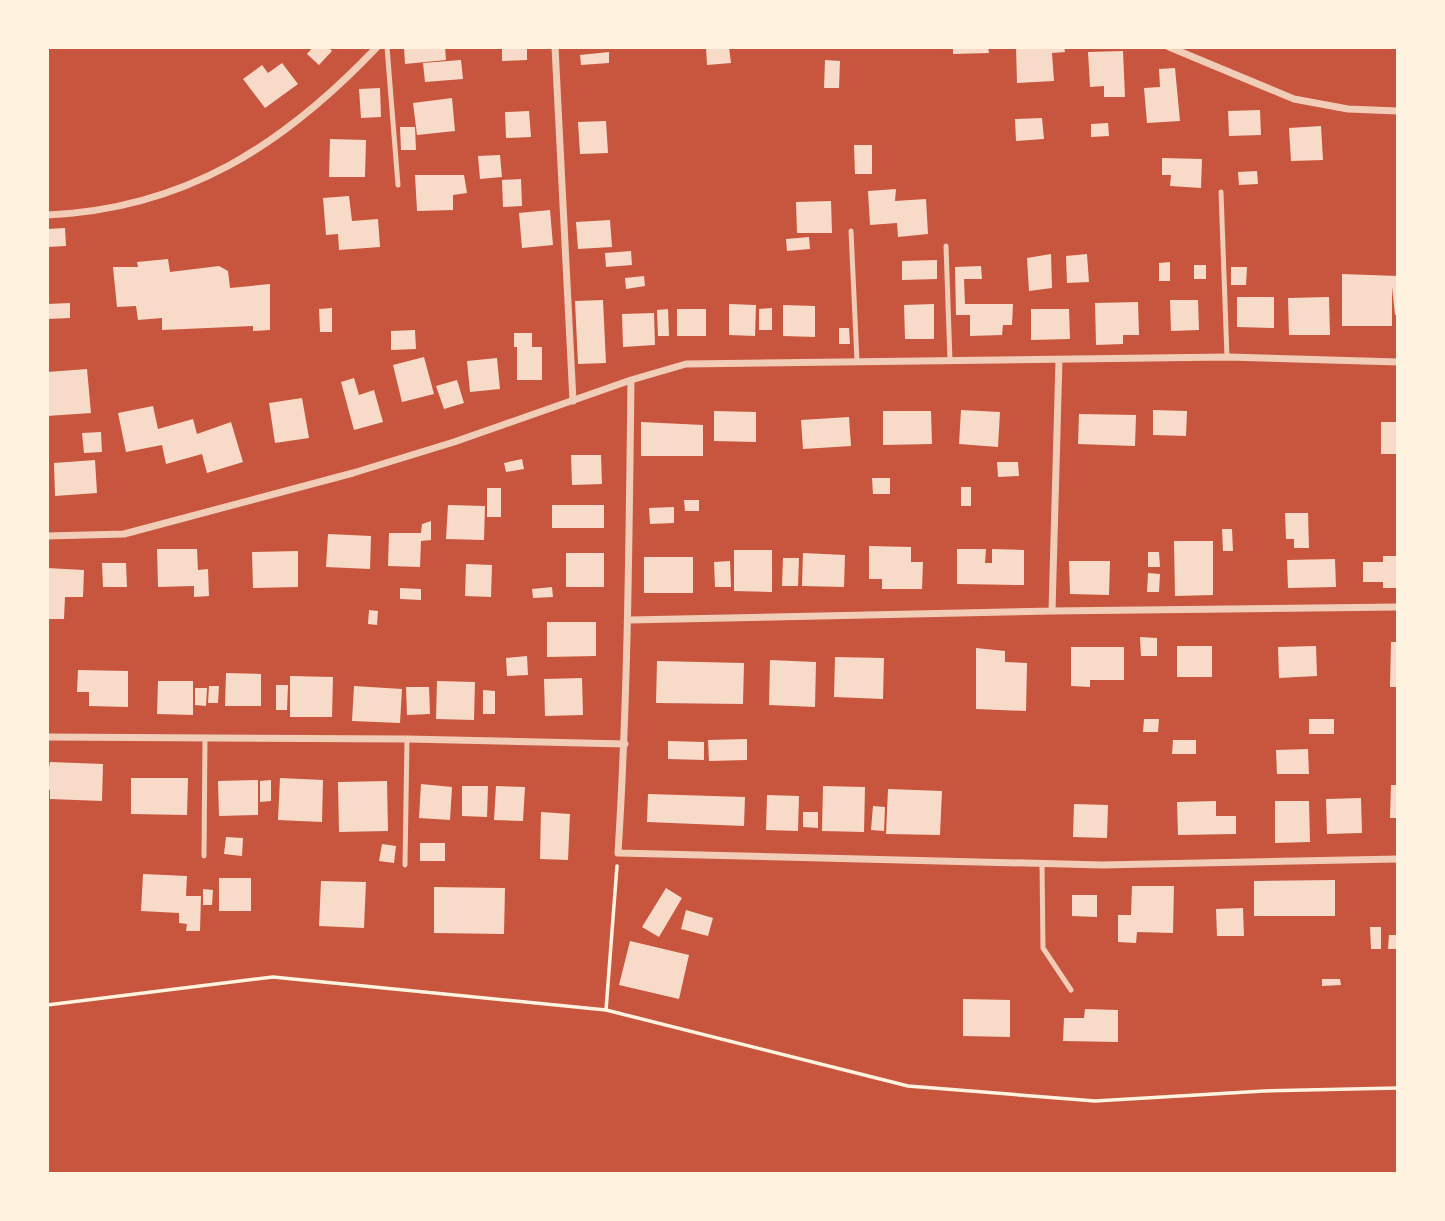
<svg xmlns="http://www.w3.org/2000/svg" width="1445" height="1221" font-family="'DejaVu Sans',sans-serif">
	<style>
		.building { fill: #f7dbc8 }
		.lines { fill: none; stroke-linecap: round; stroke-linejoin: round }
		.path { stroke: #fff3e0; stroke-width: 3.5 }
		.service { stroke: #f1ccb7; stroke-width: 5 }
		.minor { stroke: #f1ccb7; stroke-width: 7 }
	</style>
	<rect width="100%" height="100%" fill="#c8553d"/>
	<!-- building -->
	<path class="building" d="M313 47H328L332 51 319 65 307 54Z
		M404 47H445L446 60 405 64Z
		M502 47H527V60L502 61Z
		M706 47H729L731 63 707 65Z
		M953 47H988L989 53 953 54Z
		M1016 47H1064L1065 52 1052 53 1054 81 1017 83Z
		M1123 51 1125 97H1104V86L1090 87 1088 52Z
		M609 52V63L581 65 580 55Z
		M461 60 463 79 425 82 423 63Z
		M825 60 840 61 839 88H824Z
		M282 63 298 84 265 108 243 79 262 65 268 73Z
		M1175 68 1180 121 1147 123 1144 88 1160 87 1159 69Z
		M380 88 381 117 361 118 359 89Z
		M452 98 455 131 417 135 413 103Z
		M1260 110 1261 135 1229 136 1228 111Z
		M529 111 531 137 506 138 505 112Z
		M1042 118 1044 139 1016 141 1015 119Z
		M606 121 608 153 580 154 578 122Z
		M1108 123 1109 136 1091 137V124Z
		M1321 126 1323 160 1291 161 1289 128Z
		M400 127H415L416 150H401Z
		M330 139 366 140 365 177H329Z
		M854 145H872V174H855Z
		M500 155 502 177 480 179 478 156Z
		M1162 158 1202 159 1201 188 1170 186 1171 175H1162Z
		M1257 171 1258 184 1239 185 1238 172Z
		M415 175H464L467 193 453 195V210L417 211Z
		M521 179 522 206 503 207 502 180Z
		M896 189 895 201 926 199 928 234 898 237 897 223 870 225 868 191Z
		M349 196 352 221 378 219 380 247 339 250 338 234 326 235 323 198Z
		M831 201 832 233H797L796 202Z
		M550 210 553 245 522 248 519 213Z
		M610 220 612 247 578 249 576 222Z
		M65 228 66 246 47 247V229Z
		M809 237 810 249 787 251 786 239Z
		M631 251 632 265 606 267 605 253Z
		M1051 254 1052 288 1029 291 1027 258Z
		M1087 254 1089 282 1067 283 1066 256Z
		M168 259 170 272 219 266 228 271 230 288 270 284V330L253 331V326L162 330V318L138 320 136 306 117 307 113 267H138L137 262Z
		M937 260V279L902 280V261Z
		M1170 262V281H1159V263Z
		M1194 265H1206V279H1194Z
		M981 266 982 279H964L965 304H1013L1012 325H1003L1002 335 970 336V315H956L955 267Z
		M1231 267H1247L1246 285H1231Z
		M1342 274 1398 276V315H1395L1392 287V326H1342Z
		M644 276 645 286 626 289 625 278Z
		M1237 297H1274V328L1237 327Z
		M1329 297 1330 335H1289L1288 298Z
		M603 300 606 363 578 364 575 301Z
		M1170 300H1198L1199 330 1171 331Z
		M1138 302 1139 335H1123V344L1096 345 1095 303Z
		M70 303V318L47 319V304Z
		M729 304 756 305 755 336 729 335Z
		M934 304V339H905L904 305Z
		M783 305 815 306V337L783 336Z
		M332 308V332H320L319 309Z
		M772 308V330H759V309Z
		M668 309 669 336H658L657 310Z
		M677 309H706V336H677Z
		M1031 309H1069L1070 339 1031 340Z
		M654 313 655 345 623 347 622 314Z
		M839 328H849L850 344H839Z
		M415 330 416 349 391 350V331Z
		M514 333H532V347H542V380H517V347H514Z
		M424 357 434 394 402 402 393 365Z
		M497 358 500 389 470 392 467 361Z
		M87 369 91 413 47 416V372Z
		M354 378 359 395 374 390 383 422 354 430 341 382Z
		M457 380 464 403 444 409 436 386Z
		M302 398 309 438 275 443 269 403Z
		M153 406 158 429 193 419 197 434 231 422 243 462 207 473 202 454 166 464 162 445 126 452 118 413Z
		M961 410 1000 412 998 447 959 444Z
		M1153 410 1187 411 1186 436 1153 435Z
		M714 411 756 412V442L714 441Z
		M883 411H931L932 444 883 445Z
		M1079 414 1136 415 1135 446 1078 444Z
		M849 417 851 446 803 449 801 420Z
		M641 422 703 425V456H641Z
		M1381 422H1398V454H1381Z
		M101 432 102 452 84 453 82 433Z
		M571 455H601L602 484 572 485Z
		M522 459 524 469 506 472 504 463Z
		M95 460 97 493 55 496 54 463Z
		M997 462H1018L1019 476 998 477Z
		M872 478H890V494H873Z
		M961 487H971V506H961Z
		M487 488H501V517H487Z
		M684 500H699V511H685Z
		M448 505 485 506 484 540 446 539Z
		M552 505H604V528H552Z
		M674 507V523L650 524 649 508Z
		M1285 513H1308L1309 548H1294V539H1286Z
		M431 521V540L421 541 420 567 388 566 389 533H421L422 524Z
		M1222 529H1232L1233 551H1223Z
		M328 534 371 536 370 569 326 567Z
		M1174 541H1213V595L1175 596Z
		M869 546 911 547V562H923L922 589H882V579H869Z
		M157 549H197L198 570 208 569 209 596 194 597V586L158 587Z
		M957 549H986L985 563H992V549L1024 550V585L957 584Z
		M734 550H772V592L734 591Z
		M298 551V587L253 588 252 552Z
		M1148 552H1159L1160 567H1148Z
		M566 553H604V587H566Z
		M803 553 845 555 844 587 802 586Z
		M1383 556H1398V588H1383V582H1363V562H1383Z
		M644 557H693V593H644Z
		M783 558H799L798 586H782Z
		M1335 559 1336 587 1288 588 1287 560Z
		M730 561 731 587H715L714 562Z
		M1069 561H1110L1109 595 1070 594Z
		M102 563H126L127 587H103Z
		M466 564 492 565 491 597 465 596Z
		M47 568 84 570 83 597H65L64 619H47Z
		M1148 573 1160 574 1159 592H1147Z
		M552 587 553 597 533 598 532 589Z
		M400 588 421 589V600L400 599Z
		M369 610 378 611 377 625 368 624Z
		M547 622H596V656L547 657Z
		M1140 637 1157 638V656H1141Z
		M1391 642H1398V687H1390Z
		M1177 646H1212V677H1177Z
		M1316 646 1317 676 1279 678 1278 647Z
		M1071 647H1124V680H1090V687L1071 686Z
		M976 648 1005 651V662L1027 663 1026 711 976 709Z
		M527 656 528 675 507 676 506 658Z
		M835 657 884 658 883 699 834 697Z
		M770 660 816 662 815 707 769 705Z
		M657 661 744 663 743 704 656 703Z
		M78 670 128 671V707L89 706V692H77Z
		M226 673 261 674V706H225Z
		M290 676 333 677 332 717H290Z
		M582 678 583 715 545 716 544 679Z
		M158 681H193V715L157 714Z
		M437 681 475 682 474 720 436 719Z
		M276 685H288L287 710H276Z
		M209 686H219L218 703H208Z
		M354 686 402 689 400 723 352 721Z
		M406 687H429L430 714 407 715Z
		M195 688H207L206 706 195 705Z
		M483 690 495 691V714H483Z
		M1144 719H1159L1158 732H1143Z
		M1309 719H1334V734H1309Z
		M747 739V760L709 761 708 740Z
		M1173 740H1196V754H1172Z
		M668 741 704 742V760L668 759Z
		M1308 749 1309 774H1277L1276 750Z
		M50 762 103 764 102 801 50 799V790H47V768H49Z
		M131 778H188L187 815 131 814Z
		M280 778 323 780 322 822 278 820Z
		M258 780V815L219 816 218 781Z
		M271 780V801L260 802V781Z
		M387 781 388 831 339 832 338 782Z
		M421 784 452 787 450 820 419 818Z
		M1391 785H1398V818H1390Z
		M462 786H488L487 817 462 816Z
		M496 786 525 787 523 821 494 820Z
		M823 786 865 787 864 832 822 831Z
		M888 789 942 791 940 835 886 834Z
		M648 794 745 797 744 826 647 822Z
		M767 795 799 796 798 831 766 830Z
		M1361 798 1362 833 1327 834 1326 799Z
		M1216 801V816H1236V834L1178 835 1177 802Z
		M1275 801H1309L1310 842 1275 843Z
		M1074 804 1108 805 1107 838 1073 837Z
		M873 806 885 807 884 831 871 830Z
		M541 812 570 814 568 860 540 859Z
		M803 812H818V828L803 827Z
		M226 837 243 838 242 856 224 854Z
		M420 843H445V861H420Z
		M382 844 396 846 394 863 379 861Z
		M143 874 187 876 186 896H201L200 931H186L187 924 179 923V913L141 911Z
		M219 878H251V911H219Z
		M1335 880V916H1254V881Z
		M321 881 366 882 364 928 319 926Z
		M1132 886H1174L1173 933 1137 932 1136 943 1118 942V915H1131Z
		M434 887 505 888 504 934 434 933Z
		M666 888 682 898 659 937 642 927Z
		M203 889 213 890 212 905H203Z
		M1072 895H1097V917L1072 916Z
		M1243 908 1244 936H1217L1216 909Z
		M686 910 713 918 708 936 681 929Z
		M1370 927H1381V949H1371Z
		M1389 935H1398V949H1388Z
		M630 941 689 955 679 999 619 985Z
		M1322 979H1340L1341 985 1322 986Z
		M963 999 1010 1000V1037L963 1036Z
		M1085 1009 1118 1010V1042L1063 1041 1064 1018H1084Z"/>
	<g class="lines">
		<!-- path -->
		<path class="path" d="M47 1005 273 977 606 1010 908 1086 1095 1101 1264 1091 1398 1088
			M606 1010 617 866"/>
		<!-- service -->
		<path class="service" d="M387 47 398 185
			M1221 192 1227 357
			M851 231 857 361
			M946 246 950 361
			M204 856 205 738
			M1042 864 1043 948 1071 990
			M405 865 407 739"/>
		<!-- minor -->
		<path class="minor" d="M555 47 573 401
			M1169 47 1294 99 1348 109 1398 111
			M47 215C185 209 284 145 377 47
			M631 380C629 538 628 695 618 853L1102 865 1398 859
			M47 536 124 534 353 473 454 442 631 380 686 364 1227 357 1398 362
			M1052 611 1059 360
			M629 620 1052 611 1398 607
			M47 737 407 739 625 744"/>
	</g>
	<!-- border -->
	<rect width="1445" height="1221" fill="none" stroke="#fff3e0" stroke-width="98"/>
</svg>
